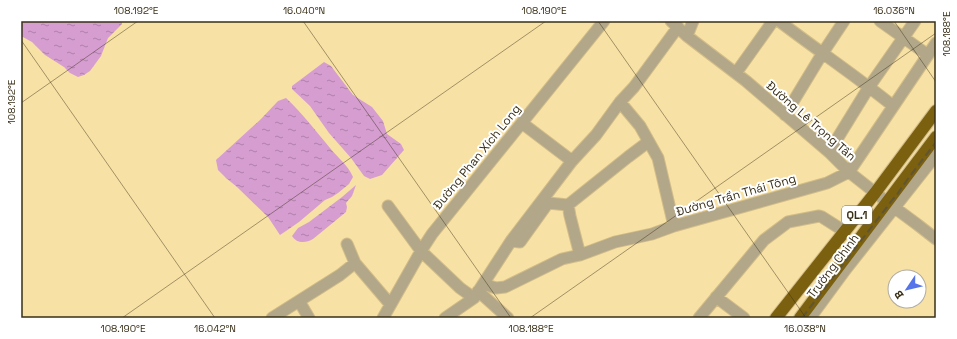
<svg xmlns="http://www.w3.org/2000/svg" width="957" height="339" font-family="'Space Grotesk',sans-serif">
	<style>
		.water { fill: url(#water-ripples) }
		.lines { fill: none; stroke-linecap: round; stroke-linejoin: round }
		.minor-casing { stroke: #d2bd89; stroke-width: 13 }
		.highway-casing { stroke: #d2bd89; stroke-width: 14 }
		.minor { stroke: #b2a789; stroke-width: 11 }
		.highway { stroke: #7a600f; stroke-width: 12 }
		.rail { stroke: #5f5434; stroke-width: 2; stroke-dasharray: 8 4; stroke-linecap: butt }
		.ticks { fill: none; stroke: #382f17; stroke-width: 1; stroke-opacity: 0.45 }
		.labels { text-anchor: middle; stroke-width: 4; stroke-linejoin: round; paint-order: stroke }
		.shield { fill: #fff; stroke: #746d5d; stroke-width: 1 }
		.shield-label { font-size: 11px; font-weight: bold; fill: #382f17 }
		.street-label { font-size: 12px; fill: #382f17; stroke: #fff }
		.neatline { fill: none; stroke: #382f17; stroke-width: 1.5 }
		.ticks-label { font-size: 10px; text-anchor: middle; fill: #382f17 }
	</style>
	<defs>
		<pattern id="water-ripples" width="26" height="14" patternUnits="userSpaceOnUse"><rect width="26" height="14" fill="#d69dd1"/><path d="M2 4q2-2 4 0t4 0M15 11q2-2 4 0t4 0" fill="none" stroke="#af80a9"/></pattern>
	</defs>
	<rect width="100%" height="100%" fill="#f8e1a5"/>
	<!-- water -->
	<path class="water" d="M21 21H122V24L108 38 101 56 90 71 84 75 78 77 70 73 64 67 45 55 32 42 21 36Z
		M324 62 331 66 353 95 372 107 383 121 387 134 401 144 404 150 382 175 370 179 364 176 351 158 329 133 310 106 292 89V86Z
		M286 98C302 113 316 131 330 148 338 158 348 165 353 177L349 184 338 193 332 197 325 200 299 222 286 231 280 235 268 217 237 187 226 178 218 170 216 160 261 119 278 101Z
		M356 185 352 196 346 203 347 207 346 212 313 239C306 243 297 244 292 236L298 228 309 222 342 197Z"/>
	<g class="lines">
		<defs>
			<path id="minor" d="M671 21 687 36 746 81 829 152 849 172 887 202 918 225 936 239
				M779 21C817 50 856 76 893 106
				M880 21 928 55
				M687 36 693 21
				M736 73 773 21
				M620 102 640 126 658 158 674 226
				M785 115 822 54 844 21
				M522 123 572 161
				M829 152 869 87 915 21
				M568 205 570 216 580 255
				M388 206 421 251 460 288 474 298
				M511 241 520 242 548 203 568 205 628 157 648 142
				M355 263 390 304
				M483 284 496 288 505 287 562 259 580 255 615 242 652 234 674 226 827 183 849 172 936 43
				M478 291 508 318
				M716 297 744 318
				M299 301 309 318
				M272 318 340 275 355 263 347 244
				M383 318 421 251 432 234 604 21
				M445 318 474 298 511 241 572 161 596 135 620 102 634 87 678 27
				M699 318 764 240 788 222 819 216 822 217 844 231
				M810 318 846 269 936 155"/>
			<path id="highway" d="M776 318 875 193 936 111
				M800 318 936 137"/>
		</defs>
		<!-- minor casing -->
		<use href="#minor" class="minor-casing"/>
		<!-- highway casing -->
		<use href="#highway" class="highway-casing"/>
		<!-- minor -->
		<use href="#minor" class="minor"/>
		<!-- highway -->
		<use href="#highway" class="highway"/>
		<!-- rail -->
		<path class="rail" d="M802 318 893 199 896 196 907 180 936 142"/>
	</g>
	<!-- ticks -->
	<path class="ticks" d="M303 21 511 318M598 21 806 318M894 21 936 82M21 40 215 318M21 103 138 21M122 318 546 21M530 318 936 33"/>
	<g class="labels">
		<!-- shield labels -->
		<rect class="shield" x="842" y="206" width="30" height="18" rx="3"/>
		<g class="shield-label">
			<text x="857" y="219">QL.1</text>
		</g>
		<!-- street labels -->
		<g class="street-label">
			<text transform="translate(811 121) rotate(41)" y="4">Đường Lê Trọng Tấn</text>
			<text transform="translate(477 157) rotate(-51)" y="4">Đường Phan Xích Long</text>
			<text transform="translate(736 195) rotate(-16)" y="4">Đường Trần Thái Tông</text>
			<text transform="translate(833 266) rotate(-53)" y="4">Trường Chinh</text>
		</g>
	</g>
	<!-- border -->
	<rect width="957" height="339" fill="none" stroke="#ffffff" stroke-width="44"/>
	<!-- north arrow -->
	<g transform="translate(907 289) rotate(235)"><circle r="19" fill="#ffffff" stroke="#afaca2"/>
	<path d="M0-3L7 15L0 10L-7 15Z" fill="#5574e9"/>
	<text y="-6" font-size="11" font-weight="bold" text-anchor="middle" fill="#382f17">B</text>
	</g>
	<rect x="22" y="22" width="913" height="295" class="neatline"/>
	<g class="ticks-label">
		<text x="136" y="14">108.192°E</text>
		<text x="304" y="14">16.040°N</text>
		<text x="544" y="14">108.190°E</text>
		<text x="894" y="14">16.036°N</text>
		<text transform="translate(946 34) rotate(-90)" y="4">108.188°E</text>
		<text transform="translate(11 102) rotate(-90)" y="4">108.192°E</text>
		<text x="123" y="332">108.190°E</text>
		<text x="215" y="332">16.042°N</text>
		<text x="531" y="332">108.188°E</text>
		<text x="805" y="332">16.038°N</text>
	</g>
</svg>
